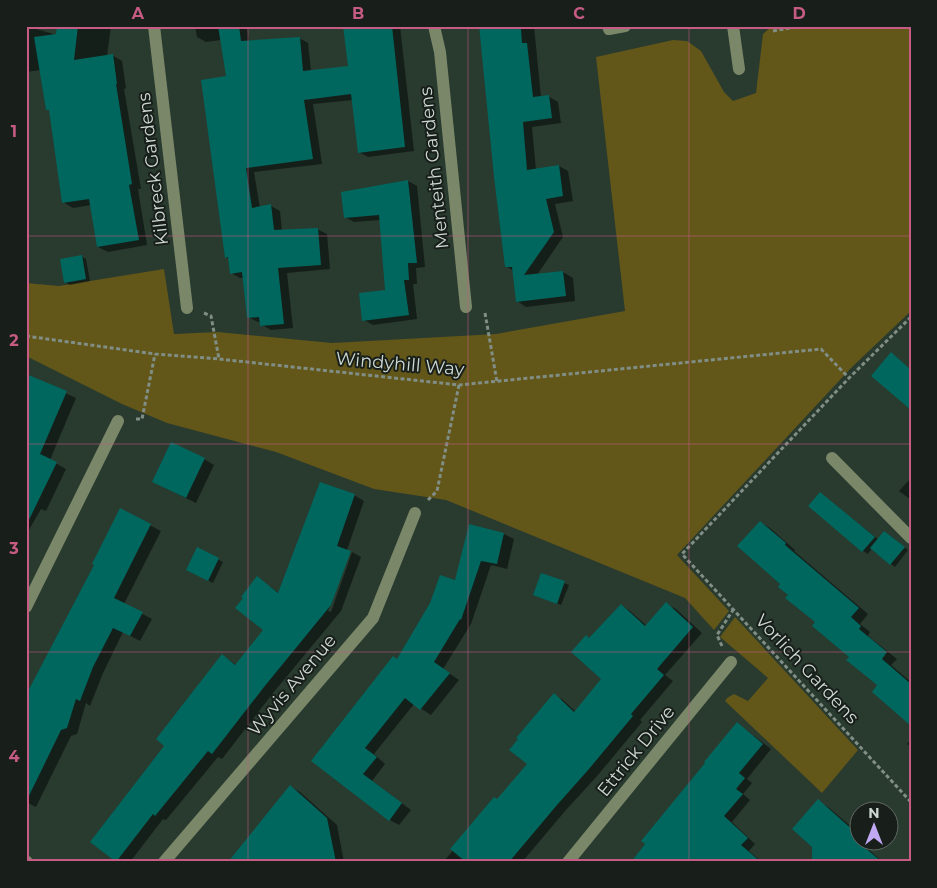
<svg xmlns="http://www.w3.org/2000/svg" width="937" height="888" font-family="Montserrat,sans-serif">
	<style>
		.green { fill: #625619 }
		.shadow { fill: #0007 }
		.building { fill: #00675e }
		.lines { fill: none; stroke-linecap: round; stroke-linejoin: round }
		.path { stroke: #818e85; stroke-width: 3; stroke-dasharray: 4 2.5; stroke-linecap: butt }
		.minor { stroke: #7a8769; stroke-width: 12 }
		.grid { fill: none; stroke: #c65b84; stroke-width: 1; stroke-opacity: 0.55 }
		.labels { text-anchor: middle; stroke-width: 4; stroke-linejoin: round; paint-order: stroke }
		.street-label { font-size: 18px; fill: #ced8d1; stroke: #181f1a }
		.neatline { fill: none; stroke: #c65b84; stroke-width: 2 }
		.grid-label { font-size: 16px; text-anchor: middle; font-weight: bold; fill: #c65b84 }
	</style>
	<rect width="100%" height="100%" fill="#293a2f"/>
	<!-- green -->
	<path class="green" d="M772 26H911V311L851 368 677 555 729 611 714 630 685 598 446 500 374 489 276 452 167 423 122 404 26 356V283L59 286 164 269 174 334 218 332 332 343 496 334 625 311 596 57 673 40 687 41 701 51 724 92 733 101 756 93 763 34Z
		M735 617 858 750 822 793 725 701 727 698 734 694 748 701 768 678 720 637Z"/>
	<!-- shadow -->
	<path class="shadow" d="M26 26 57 35 58 26H111L107 56 112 55 122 61 126 88 124 89 141 189H138L147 245 108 252 98 247 91 205 73 208 63 202 51 111 48 109 41 70 26 72Z
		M195 26H247L249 42 299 38 308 43 311 71 349 68 344 26H400L414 151 368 157 359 152 353 100 313 104 322 164 254 172 260 208 271 206 280 211 282 231 317 229 327 234 330 269 287 273 293 328 271 330 262 325 261 322H258L248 317 244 278H240L231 273 229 259 226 257 227 77 221 40 206 42 197 37Z
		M479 26H534L541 97 548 96 558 102 561 123 532 127 536 170 559 166 568 171 573 201 555 204 563 237 537 275 563 272 573 278 575 301 526 307 517 301 514 271 507 267Z
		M408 181 417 186 425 267 416 268 417 284H413L417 319 373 325 364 320 386 291 380 220 354 222 345 217 342 193Z
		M81 256 86 259 90 281 70 285 65 282Z
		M26 375 76 398 50 460 66 469 46 511 41 509 26 535Z
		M204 459 214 465 196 503 163 487Z
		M911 478V500L899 491Z
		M354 495 364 501 347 550 350 552 328 611 331 612 352 552 361 557 341 611 273 693 222 759 218 757 166 820 163 819 130 862 116 861 222 655 236 665 265 630 257 578 279 593Z
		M824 496 879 540 889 535 908 550 895 567 872 548 868 554 863 551 809 506Z
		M120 510 161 531 124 604 152 619 140 641 123 632 103 673 90 706 86 703 77 734 71 736 36 807 26 802V698L95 564Z
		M760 522 770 528 795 550 794 551 868 614 860 624 870 632 868 636 897 659 891 665 911 682V725L879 685 789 595 782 584Z
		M470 525 504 534 514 539 507 569 491 565 471 624 443 669 459 680 431 715 414 704 374 754 385 764 372 781 411 810 399 825 390 820 313 760 397 660 456 581Z
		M197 549 223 562 213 583 192 572Z
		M564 583 569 585 561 605 535 595Z
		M666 604 676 609 702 633 665 675 673 681 640 720 642 722 598 775 566 810 522 862H443L529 764 554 695 563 700 576 712 603 679 590 639 621 605 630 611 647 626Z
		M737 723 771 749 747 779 752 783 743 794 750 800 732 822 755 844 749 851 762 862H632Z
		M911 739V747L907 744Z
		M291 787 300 792 337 825 344 862H331Z
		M818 801 828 807 860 834V840H863L861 843 883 862H813Z"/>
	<!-- building -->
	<path class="building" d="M57 26H78L74 60 113 54 117 84H116L132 184 129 185 139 240 97 247 89 199 62 203 49 110H46L34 37 56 34Z
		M218 26H239L241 41 300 37 303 71 348 66 343 26H392L405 147 358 153 351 94 304 100 313 159 246 168 252 208 271 204 274 230 318 228 321 265 278 268 284 324 260 326 259 317 247 318 242 272 230 274 228 257 225 258 201 80 226 76Z
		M479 26H517L518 29H521L522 43H527L533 97 549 95 552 118 523 122 527 170 559 165 563 196 546 199 554 232 524 275 563 271 566 296 516 302 512 267H505L494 177Z
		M408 180 417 263H408L409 280H404L409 315 362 321 359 293 385 290 379 215 344 218 341 192Z
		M82 255 86 279 64 283 60 259Z
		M891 352 911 370V410L871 376Z
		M26 374 67 391 40 454 57 462 26 526Z
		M171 442 205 458 186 498 152 482Z
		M320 482 355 494 337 546 351 551 331 605 264 687 212 754 208 751 155 816 153 814 116 862 90 842 164 746 156 739 222 654 235 665 263 630 235 608 243 598 241 597 257 576 278 593Z
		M820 492 875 537 862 552 808 506Z
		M120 508 151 524 114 598 143 612 130 636 113 628 93 667 80 701 76 699 67 728 61 730 26 802V695L94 565 92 564Z
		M760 521 786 543 785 545 859 608 851 617 861 626 859 629 887 652 882 659 911 684V726L872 692 877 685 846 660 849 657 812 626 815 622 785 598 788 595 778 587 780 584 737 546Z
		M469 524 504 533 497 564 481 561 461 620 460 619 434 662 450 673 420 710 405 698 365 748 377 757 363 774 402 803 389 821 311 761 393 656 397 659 430 603 440 575 455 580Z
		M884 531 905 547 890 565 870 548Z
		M197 547 219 558 208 581 186 570Z
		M541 573 565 581 557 604 533 595Z
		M666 602 693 627 657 669 664 675 631 714 633 716 589 769 557 805 509 862H466L450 849 494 797 497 799 527 764 509 750 518 739 516 738 554 693 574 712 601 679 571 652 586 635 589 638 621 604 645 626Z
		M737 722 763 744 739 773 745 778 736 789 743 794 724 816 748 838 741 845 761 862H631L645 844 641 841 705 763 704 762Z
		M290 785 327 818 336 862H228Z
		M818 799 855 832 852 837 882 862H812V847L792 829Z"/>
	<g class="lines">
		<!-- path -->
		<path class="path" d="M773 31 802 26
			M204 313 211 316 219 359
			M485 313 497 382
			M911 317 849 378 682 554 911 802
			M26 336 155 354 219 359 459 385 821 349 849 378
			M136 419H142L155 354
			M428 500 437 491 459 385
			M722 646 717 635 733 610"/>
		<!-- minor -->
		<path class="minor" d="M154 26 187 308
			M434 26 440 52 466 307
			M608 26 609 29 625 26
			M733 26 739 69
			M832 458 911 538
			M26 607 118 421
			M26 861 27 862
			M164 862 373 618 415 513
			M568 862 731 662"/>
	</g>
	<!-- grid -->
	<path class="grid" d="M248 26V862M468 26V862M689 26V862M26 236H911M26 444H911M26 652H911"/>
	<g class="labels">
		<!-- street labels -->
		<g class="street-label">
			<text transform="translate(434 168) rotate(-96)" y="6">Menteith Gardens</text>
			<text transform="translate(153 169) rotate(-97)" y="6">Kilbreck Gardens</text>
			<text transform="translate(400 364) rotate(5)" y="6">Windyhill Way</text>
			<text transform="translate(807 669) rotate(47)" y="6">Vorlich Gardens</text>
			<text transform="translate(292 685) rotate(-50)" y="6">Wyvis Avenue</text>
			<text transform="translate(636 751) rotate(-51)" y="6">Ettrick Drive</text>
		</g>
	</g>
	<!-- border -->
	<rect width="937" height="888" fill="none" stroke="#181f1a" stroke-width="55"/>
	<!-- north arrow -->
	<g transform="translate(874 826)"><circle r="24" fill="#181f1a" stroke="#616963"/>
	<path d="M0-4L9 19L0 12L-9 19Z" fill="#c1a8f3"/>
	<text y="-8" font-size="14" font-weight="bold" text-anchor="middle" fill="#ced8d1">N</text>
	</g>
	<rect x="28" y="28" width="882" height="832" class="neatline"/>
	<g class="grid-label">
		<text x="138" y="19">A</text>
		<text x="358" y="19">B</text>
		<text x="579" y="19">C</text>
		<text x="799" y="19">D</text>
		<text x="14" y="137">1</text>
		<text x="14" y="346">2</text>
		<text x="14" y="554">3</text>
		<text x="14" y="762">4</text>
	</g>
</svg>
